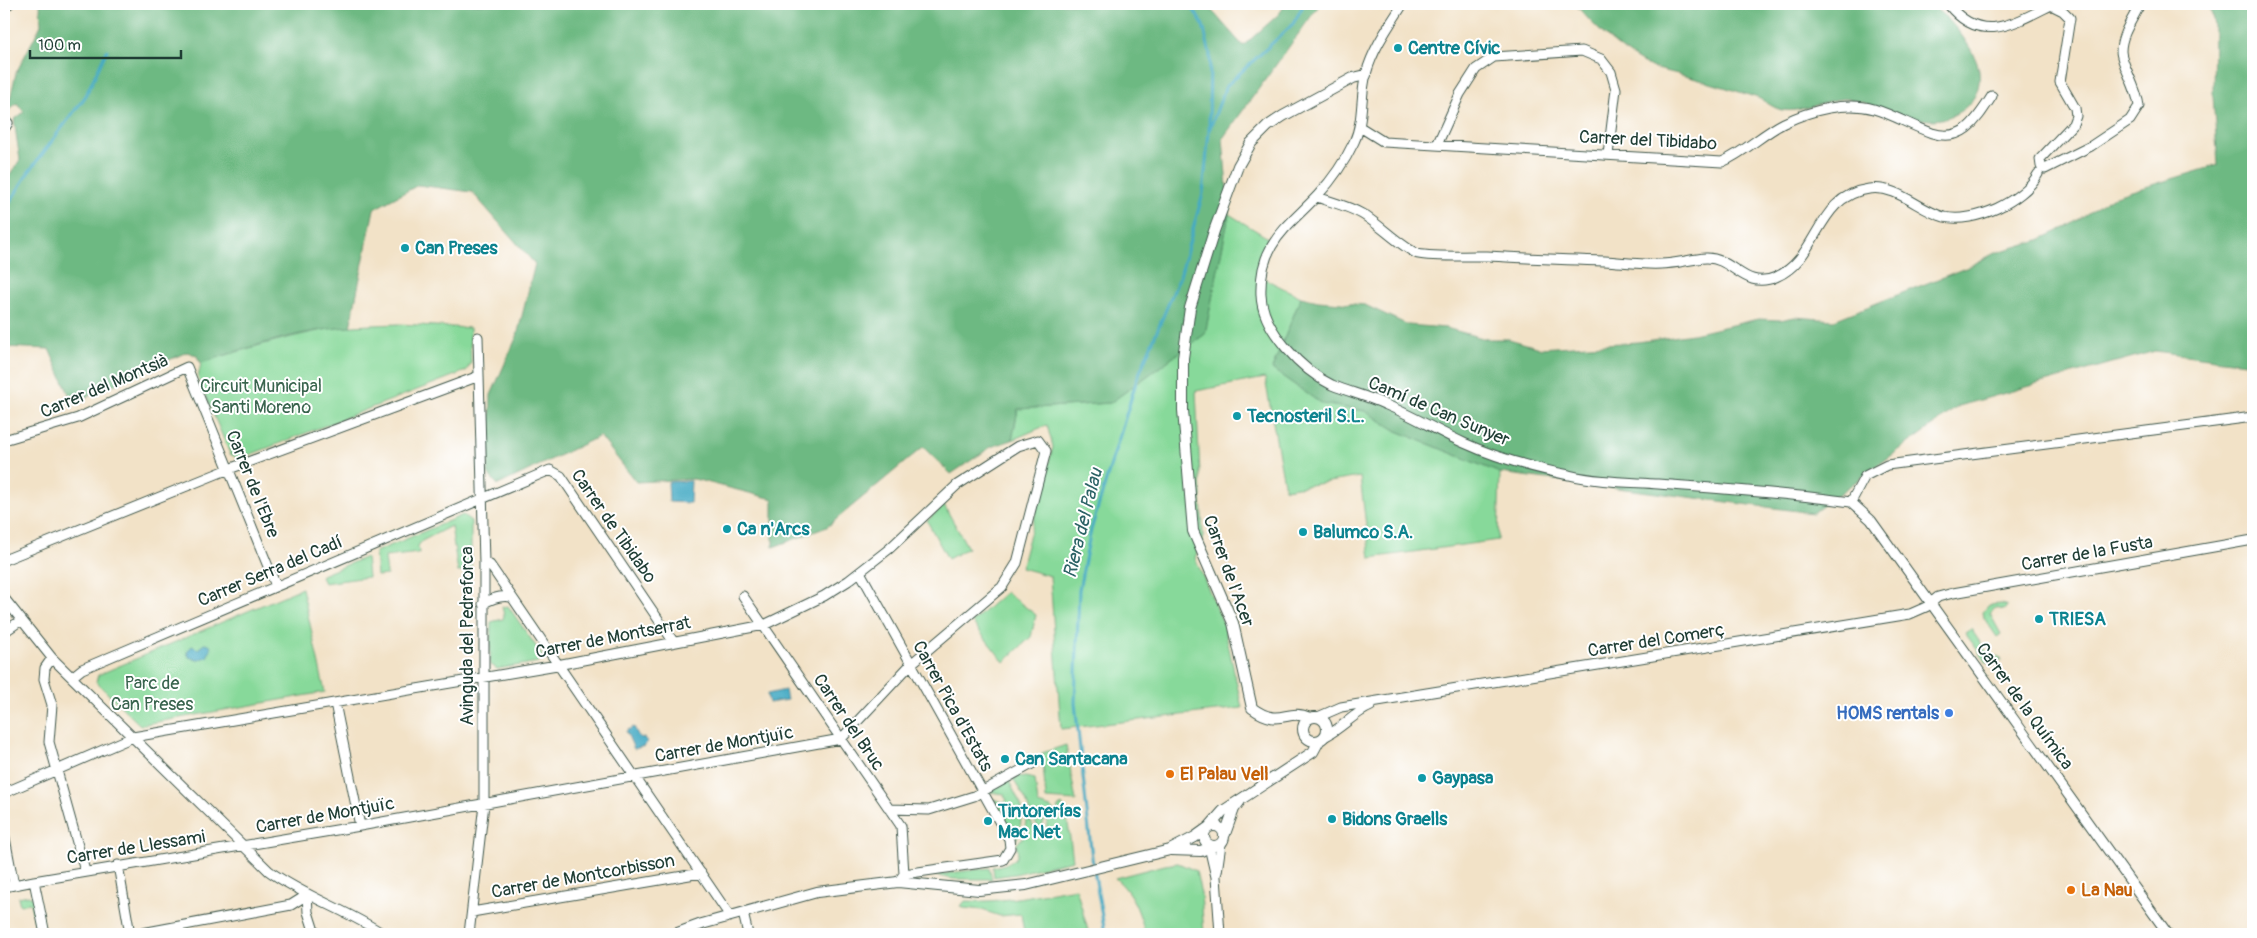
<svg xmlns="http://www.w3.org/2000/svg" width="2257" height="938" font-family="Pangolin,sans-serif">
	<style>
		.green { fill: #87d99a; stroke: #538b67; fill-rule: evenodd }
		.forest { fill: #6db982; stroke: #467b5b }
		.water { fill: #44aac4; stroke: #32747c }
		.lines { fill: none; stroke-linecap: round; stroke-linejoin: round }
		.stream { stroke: #44aac4; stroke-width: 3 }
		.minor-casing { stroke: #3f564a; stroke-width: 11 }
		.tertiary-casing { stroke: #3f564a; stroke-width: 12 }
		.minor { stroke: #fff; stroke-width: 9 }
		.tertiary { stroke: #fff; stroke-width: 10 }
		.culture-dot { fill: #0f9aa8; stroke: #fff; stroke-width: 2 }
		.shop-dot { fill: #3f7fe0; stroke: #fff; stroke-width: 2 }
		.food-dot { fill: #e8710a; stroke: #fff; stroke-width: 2 }
		.labels { text-anchor: middle; stroke-width: 4; stroke-linejoin: round; paint-order: stroke }
		.culture-label { font-size: 18px; font-weight: bold; fill: #0d838f; stroke: #fff; text-anchor: start }
		.street-label { font-size: 18px; fill: #1f3d34; stroke: #fff }
		.park-label { font-size: 18px; fill: #39644e; stroke: #fff }
		.shop-label { font-size: 18px; font-weight: bold; fill: #366cbe; stroke: #fff; text-anchor: end }
		.food-label { font-size: 18px; font-weight: bold; fill: #c56008; stroke: #fff; text-anchor: start }
		.water-label { font-size: 19px; font-style: italic; fill: #2c6366; stroke: #fff }
	</style>
	<rect width="100%" height="100%" fill="#fff"/>
	<filter id="ink" filterUnits="userSpaceOnUse"><feTurbulence type="fractalNoise" baseFrequency=".02" numOctaves="2"/><feDisplacementMap in="SourceGraphic" scale="10" xChannelSelector="R" yChannelSelector="G"/><feConvolveMatrix kernelMatrix="1 2 1 2 8 2 1 2 1" color-interpolation-filters="sRGB"/></filter>
	<filter id="wash" filterUnits="userSpaceOnUse"><feTurbulence type="fractalNoise" baseFrequency=".0096" numOctaves="4" result="noise"/><feDisplacementMap in="SourceGraphic" scale="20" xChannelSelector="R" yChannelSelector="G"/><feGaussianBlur stdDeviation="1.12" result="paint"/><feColorMatrix in="noise" values="0 0 0 0 0 0 0 0 0 0 0 0 0 0 0 0 0 1.4 0 .05"/><feComposite in="paint" operator="in"/></filter>
	<g filter="url(#wash)">
		<rect width="100%" height="100%" fill="#f2e2c7"/>
		<!-- green -->
		<path class="green" d="M1229 214 1268 238 1257 275 1301 297 1272 369 1322 404 1365 411 1397 431 1500 473 1498 540 1370 558 1360 477 1285 489 1265 378 1196 391 1203 537 1195 558 1224 625 1242 708 1061 729 1050 576 1021 568 1053 447 1047 425 1012 440 1018 409 1110 403 1205 334Z
			M399 324 470 328 471 363 466 371 239 459 230 454 198 378 201 363C244 349 289 336 334 328 355 325 378 325 399 324Z
			M944 505 968 548 948 559 927 521Z
			M463 515 471 521V571L458 572 451 526 422 541 418 546 419 553 385 557 387 575 377 576 375 552Z
			M366 557 368 577 324 583 321 577 322 575Z
			M302 588 325 692 140 725 96 682 98 675ZM192 646 198 649 201 646 207 657 197 660 188 650Z
			M1006 592 1036 615 1031 637 1004 662 972 622Z
			M2002 604 2007 606 2004 610 1995 608 1990 614 2001 634 1997 637 1984 618 1983 612 1989 605Z
			M508 606 542 655 539 662 497 669 490 664 491 622 503 619 504 615 502 607Z
			M1971 629 1992 660 1998 656 2002 660 1987 663 1965 633Z
			M1066 745 1076 801 1046 799 1042 753Z
			M1020 776 1035 779 1038 804 1051 808 1056 814H1047L1040 831 1030 813 1026 800 1013 779Z
			M1009 781 1022 807 1020 832 1016 840 993 799 1005 803 1007 799 1004 797 1005 794 989 792Z
			M1062 805 1066 809 1073 860 1015 874 994 877 993 867C1006 864 1023 862 1016 845L1024 836 1026 819 1030 820 1037 834 1042 835 1045 831 1049 817 1056 820 1060 817 1061 814 1057 808Z
			M1178 863 1196 871 1201 894 1204 934H1145C1140 913 1133 893 1115 878L1165 865Z
			M989 868 992 879H953L933 875Z
			M1076 888 1089 934H1006L1024 932 1021 914 1000 916 982 910 963 908 961 906 965 901C1003 903 1038 894 1076 888Z
			M29 895 35 900 42 934H37L30 903 20 905 18 897Z"/>
		<!-- forest -->
		<path class="forest" d="M40 4H1206L1243 46 1279 14 1286 4H1320L1223 138 1229 214 1205 334 1110 403 1018 409 1012 440 991 447 951 474 923 447 827 527 773 547V499L694 479 636 482 600 436 498 485 488 474 491 395 517 336 535 264 472 192 418 185 374 209 350 327C299 330 248 348 201 363L196 355 187 352 73 403 49 349 4 347V183L20 160 14 120 24 112 17 103 7 112 16 73 41 25Z
			M1575 4H1893C1905 11 1914 8 1927 5 1947 11 1976 50 1979 71 1983 101 1957 120 1930 120 1902 119 1876 104 1849 99 1832 96 1803 114 1782 110 1772 108 1765 100 1755 97 1722 86 1688 76 1653 68 1622 53 1597 30 1575 4Z
			M2210 4H2253V364L2155 351 1959 406 1813 513 1500 473 1397 431 1365 411 1322 404 1272 369 1301 297 1318 301 1365 305 1408 325 1446 328 1486 339H1509L1540 348 1638 342 1693 334 1758 319 1780 320 1795 317 1834 320 1968 267 1995 253 2039 240 2067 227 2112 197 2218 165 2213 96 2214 26Z"/>
		<!-- water -->
		<path class="water" d="M691 481 690 503 669 502 668 482Z
			M204 644 210 645 211 649 207 657 197 660 189 657 187 652 192 646 198 649Z
			M785 690 787 700 769 703 767 694Z
			M634 727 639 737 644 738 647 741 645 746 634 749 626 731Z"/>
		<g class="lines">
			<!-- stream -->
			<path class="stream" d="M1210 128 1226 86 1293 24 1304 4
				M4 212 28 173 85 97 107 50
				M1105 934 1092 858 1075 703 1079 590 1091 530 1137 379 1180 276 1203 193 1209 131 1210 54 1203 25 1190 4"/>
		</g>
	</g>
	<g filter="url(#ink)">
		<g class="lines">
			<defs>
				<path id="minor" d="M1403 4C1389 26 1373 48 1366 74 1360 96 1364 121 1354 142 1345 161 1332 180 1318 195 1287 228 1259 243 1261 295 1262 330 1303 371 1332 385 1349 392 1367 396 1384 404 1412 415 1437 431 1464 443 1497 458 1534 468 1569 475 1598 482 1628 482 1658 484 1722 489 1787 493 1851 502L1871 520 2168 934
					M1948 4C1980 45 2013 24 2051 5L2063 11 2070 18 2060 82 2075 108 2076 116 2073 124 2040 159 2041 166
					M4 8 9 4
					M4 118 8 123 4 129
					M1360 127 1384 142 1722 162C1745 152 1762 134 1784 123 1811 110 1846 101 1874 109 1894 115 1912 126 1932 133 1964 143 1977 119 1992 96
					M1437 145 1460 94 1476 69 1494 57 1582 51 1601 59 1611 72 1616 89 1608 155
					M2045 169 2091 146 2130 120 2139 106C2137 87 2121 64 2121 51 2121 34 2133 19 2140 4
					M1317 197C1331 202 1348 206 1362 214 1378 223 1402 248 1418 254 1430 257 1472 256 1487 256 1526 258 1566 260 1605 261 1623 262 1643 265 1661 264 1676 264 1691 259 1706 258 1733 257 1744 291 1776 277 1820 258 1815 196 1869 189 1898 185 1918 210 1944 217 1974 224 2024 201 2038 174
					M4 440 78 418 187 367 276 586
					M1851 502 1865 476 1887 465 2253 417
					M4 560 229 469 479 376
					M484 563 490 565 730 916
					M860 572 1009 839 1010 848 1003 860 904 874 898 882
					M743 596 901 826 904 874
					M4 598 52 658 269 871C305 897 347 910 383 934
					M483 604C492 598 500 595 511 597
					M4 632 20 621
					M52 658 45 668 44 679 52 705 49 742 85 871
					M72 677 82 669 550 470 561 476 673 641
					M335 703 360 826
					M1318 717 1341 707 1910 614 1926 607 1938 597 1953 593 2253 540
					M1326 736C1342 728 1354 713 1371 706
					M4 793 133 737 557 665 764 625 824 596 848 581 889 549 957 485 1018 446 1038 440 1046 451 1017 563 1002 587 911 664 841 739 360 826 34 881
					M889 809 929 810 974 796 1032 764
					M4 833 14 885
					M1212 846 1210 851 1216 877 1220 934
					M118 865 130 934
					M1217 872 1221 844
					M4 887 34 881 45 934
					M307 895 308 912 315 934
					M472 912 701 873
					M743 913 748 934
					M137 934 291 905 307 895
					M469 934 484 804V563L478 337"/>
				<path id="tertiary" d="M1303 729a12 12 0 1 1 24 0a12 12 0 1 1-24 0Z
					M1310 718C1286 707 1281 729 1252 708L1233 623 1193 531 1183 410V358L1190 308 1214 231 1238 166 1251 143 1268 126 1283 116 1353 78 1366 75
					M1204 836a10 10 0 1 1 20 0a10 10 0 1 1-20 0Z
					M1225 834 1234 809 1240 801
					M1171 850 1201 851 1212 846
					M675 934 702 924 817 892 898 882 979 890 1026 885 1170 850 1195 837 1209 827 1223 811 1313 752 1319 741"/>
			</defs>
			<!-- minor casing -->
			<use href="#minor" class="minor-casing"/>
			<!-- tertiary casing -->
			<use href="#tertiary" class="tertiary-casing"/>
			<!-- minor -->
			<use href="#minor" class="minor"/>
			<!-- tertiary -->
			<use href="#tertiary" class="tertiary"/>
		</g>
	</g>
	<!-- markers -->
	<g class="culture-dot">
		<circle cx="1398" cy="48" r="5"/>
		<circle cx="405" cy="248" r="5"/>
		<circle cx="1237" cy="416" r="5"/>
		<circle cx="727" cy="529" r="5"/>
		<circle cx="1303" cy="532" r="5"/>
		<circle cx="2039" cy="619" r="5"/>
		<circle cx="1005" cy="759" r="5"/>
		<circle cx="1422" cy="778" r="5"/>
		<circle cx="1332" cy="819" r="5"/>
		<circle cx="988" cy="821" r="5"/>
	</g>
	<circle class="shop-dot" cx="1949" cy="713" r="5"/>
	<g class="food-dot">
		<circle cx="1170" cy="774" r="5"/>
		<circle cx="2071" cy="890" r="5"/>
	</g>
	<g class="labels">
		<!-- culture labels -->
		<g class="culture-label">
			<text x="1408" y="54">Centre Cívic</text>
			<text x="415" y="254">Can Preses</text>
			<text x="1247" y="422">Tecnosteril S.L.</text>
			<text x="737" y="535">Ca n'Arcs</text>
			<text x="1313" y="538">Balumco S.A.</text>
			<text x="2049" y="625">TRIESA</text>
			<text x="1015" y="765">Can Santacana</text>
			<text x="1432" y="784">Gaypasa</text>
			<text x="998" y="817">Tintorerías<tspan x="998" dy="21">Mac Net</tspan></text>
			<text x="1342" y="825">Bidons Graells</text>
		</g>
		<!-- street labels -->
		<g class="street-label">
			<text transform="translate(1648 140) rotate(3)" y="6">Carrer del Tibidabo</text>
			<text transform="translate(104 386) rotate(-23)" y="6">Carrer del Montsià</text>
			<text transform="translate(1439 411) rotate(23)" y="6">Camí de Can Sunyer</text>
			<text transform="translate(253 484) rotate(68)" y="6">Carrer de l'Ebre</text>
			<text transform="translate(614 526) rotate(55)" y="6">Carrer de Tibidabo</text>
			<text transform="translate(2087 553) rotate(-10)" y="6">Carrer de la Fusta</text>
			<text transform="translate(270 571) rotate(-23)" y="6">Carrer Serra del Cadí</text>
			<text transform="translate(1229 571) rotate(70)" y="6">Carrer de l'Acer</text>
			<text transform="translate(467 636) rotate(-90)" y="6">Avinguda del Pedraforca</text>
			<text transform="translate(613 637) rotate(-11)" y="6">Carrer de Montserrat</text>
			<text transform="translate(1656 640) rotate(-9)" y="6">Carrer del Comerç</text>
			<text transform="translate(953 706) rotate(61)" y="6">Carrer Pica d'Estats</text>
			<text transform="translate(2025 706) rotate(54)" y="6">Carrer de la Química</text>
			<text transform="translate(849 722) rotate(56)" y="6">Carrer del Bruc</text>
			<text transform="translate(724 744) rotate(-10)" y="6">Carrer de Montjuïc</text>
			<text transform="translate(325 815) rotate(-10)" y="6">Carrer de Montjuïc</text>
			<text transform="translate(136 847) rotate(-9)" y="6">Carrer de Llessami</text>
			<text transform="translate(583 876) rotate(-10)" y="6">Carrer de Montcorbisson</text>
		</g>
		<!-- park labels -->
		<g class="park-label">
			<text x="261" y="392">Circuit Municipal<tspan x="261" dy="21">Santi Moreno</tspan></text>
			<text x="152" y="689">Parc de<tspan x="152" dy="21">Can Preses</tspan></text>
		</g>
		<!-- shop labels -->
		<g class="shop-label">
			<text x="1939" y="719">HOMS rentals</text>
		</g>
		<!-- food labels -->
		<g class="food-label">
			<text x="1180" y="780">El Palau Vell</text>
			<text x="2081" y="896">La Nau</text>
		</g>
		<!-- water labels -->
		<g class="water-label">
			<text transform="translate(1082 523) rotate(-76)" y="7">Riera del Palau</text>
		</g>
	</g>
	<!-- margin -->
	<rect width="2257" height="938" fill="none" stroke="#fff" stroke-width="20"/>
	<!-- scale -->
	<path d="M30 50v8h151v-8" fill="none" stroke="#1f3d34" stroke-width="2.5"/>
	<text x="38" y="50" font-size="15" fill="#1f3d34" stroke="#ffffff" stroke-width="4" paint-order="stroke">100 m</text>
</svg>
